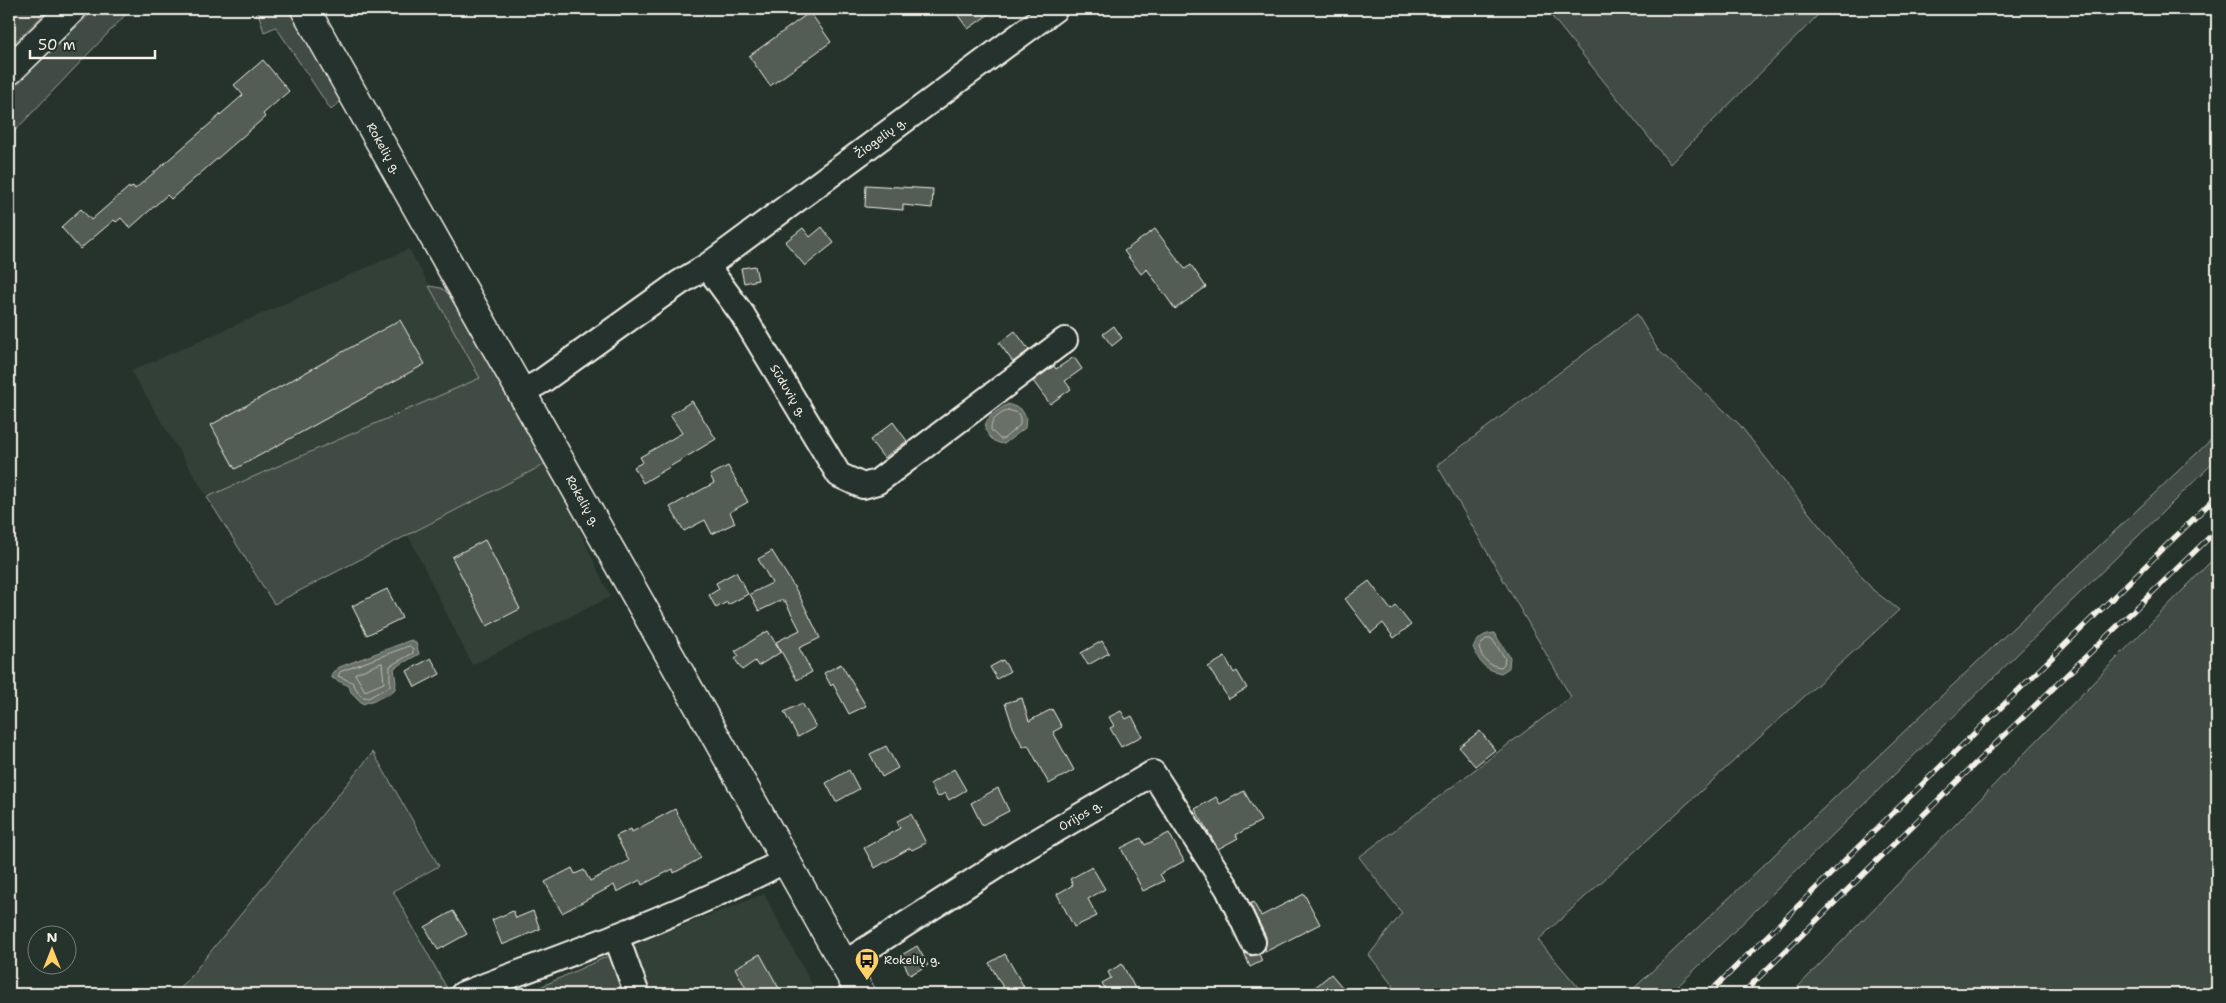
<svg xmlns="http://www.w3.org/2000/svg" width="2226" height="1003" font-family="'Shantell Sans',sans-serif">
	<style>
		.built { fill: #333f39 }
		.green { fill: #414b45; stroke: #9a9e96 }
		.water { fill: #676f68; stroke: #9fa39b }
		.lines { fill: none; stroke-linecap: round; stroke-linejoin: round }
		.shore { stroke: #bcbdb5; stroke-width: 1 }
		.building { fill: #525c55; stroke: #f4f1e8 }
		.minor-casing { stroke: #f4f1e8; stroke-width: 28 }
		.major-casing { stroke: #f4f1e8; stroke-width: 31 }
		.minor { stroke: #26332d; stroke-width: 24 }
		.major { stroke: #26332d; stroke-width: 28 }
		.rail-casing { stroke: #f4f1e8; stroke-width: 5.5 }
		.rail { stroke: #26332d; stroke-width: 4; stroke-dasharray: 11; stroke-linecap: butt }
		.labels { text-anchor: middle; stroke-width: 4.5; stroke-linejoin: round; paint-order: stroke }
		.street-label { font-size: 12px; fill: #f4f1e8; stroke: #26332d }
		.poi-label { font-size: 12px; fill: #f4f1e8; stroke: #26332d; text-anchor: start }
	</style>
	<rect width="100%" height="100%" fill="#26332d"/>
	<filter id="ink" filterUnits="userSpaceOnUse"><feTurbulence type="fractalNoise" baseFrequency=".02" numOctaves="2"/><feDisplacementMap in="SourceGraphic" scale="10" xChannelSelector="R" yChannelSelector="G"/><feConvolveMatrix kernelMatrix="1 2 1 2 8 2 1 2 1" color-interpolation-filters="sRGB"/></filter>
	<g filter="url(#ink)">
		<!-- built -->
		<path class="built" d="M409 249 481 378 207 497 131 371Z
			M549 462 610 597 472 665 408 535Z
			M764 894 817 994H649L632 945Z"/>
		<!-- green -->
		<path class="green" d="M16 9H49L9 48V15Z
			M95 9H131L9 137V91Z
			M257 9H290L341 101 331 110 276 27 264 32Z
			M1546 9H1824L1670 164Z
			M429 286 441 288 449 294 549 462 274 604 207 497 480 378Z
			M1637 314 1658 350 1739 424 1821 528 1873 590 1899 610 1538 940 1584 994H1384L1393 986 1369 955 1402 913 1359 857 1571 697 1437 465Z
			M2217 434V459L1670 994H1628Z
			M2217 555V994H1791Z
			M373 752 439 866 393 891 450 994H176Z
			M632 945 649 994H525Z"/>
		<!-- water -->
		<path class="water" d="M1008 404 1021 409 1026 417 1025 428 1004 444C997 443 992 441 988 434 978 421 998 410 1008 404Z
			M1494 633 1510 657 1509 668 1501 673C1484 669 1480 664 1473 647 1479 638 1482 634 1494 633Z
			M411 640 416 643 419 654 394 668 396 683 395 689 390 694 363 704 351 692 349 686 332 678V673L337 668Z"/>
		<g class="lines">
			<!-- shore -->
			<path class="shore" d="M1008 410 1018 413 1020 418V425L1003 439H1000L991 430C990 419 999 415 1008 410Z
				M1486 639H1492L1505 658 1504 664 1501 667C1489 666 1482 659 1479 648Z
				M410 646 413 649V653L390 666V686L368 698 361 696 352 682 338 676 340 672Z
				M382 663 384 683 365 691 355 674Z"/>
		</g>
		<!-- building -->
		<path class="building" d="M965 9H996L968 29 957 14Z
			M810 12 831 42 770 86 749 56Z
			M263 60 289 91 263 114 265 117 171 199 167 195 130 228 121 218 116 222 114 220 80 249 61 227 81 209 91 220 129 187 130 189 133 186 135 189 243 95 234 85Z
			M866 185 933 189 932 208 903 205V210L865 207Z
			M822 227 834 243 805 266 785 242 803 228 810 237Z
			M1155 229 1185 269 1191 265 1206 287 1175 309 1147 269 1141 274 1124 251Z
			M755 266 758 280 744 283 741 268Z
			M400 320 425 364 235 469 211 425Z
			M1114 326 1122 338 1112 346 1103 334Z
			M1015 331 1029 350 1013 362 999 343Z
			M1074 357 1082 369 1065 381 1071 389 1050 404 1033 381 1054 366 1056 369Z
			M692 401 716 439 643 483 634 467 643 462 640 457 682 433 670 415Z
			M893 422 907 441 884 458 870 440Z
			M728 466 748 502 730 512 735 523 712 534 705 520 684 531 670 507 714 483 710 475Z
			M485 540 520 609 487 626 452 557Z
			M772 551 799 595 820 638 799 648 812 672 797 680 776 642 800 630 785 601 783 602 782 600 759 611 750 594 772 583 758 559Z
			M736 572 748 594 728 605 727 602 716 608 709 595 719 589 716 583Z
			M1369 581 1391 610 1396 606 1411 625 1394 638 1383 623 1371 633 1345 599Z
			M387 589 402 618 367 635 352 606Z
			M768 631 781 652 758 666 755 661 742 670 735 659 739 656 735 651Z
			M1102 641 1109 653 1088 665 1081 653Z
			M1225 657 1234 673 1237 671 1247 688 1229 699 1208 667Z
			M431 658 440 674 415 687 407 671Z
			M1003 660 1010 671 997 679 990 667Z
			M841 664 866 706 849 714 833 684 831 686 824 673Z
			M1022 698 1029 721 1052 709 1062 727 1053 732 1074 770 1049 784 1028 745 1023 747 1013 727 1005 703Z
			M802 703 816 727 798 737 784 712Z
			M1121 711 1126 719 1132 716 1142 736 1121 747 1110 728 1114 726 1109 717Z
			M1480 731 1495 750 1475 766 1459 747Z
			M886 746 898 768 882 777 870 754Z
			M954 769 966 790 949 800 945 793 938 797 930 784Z
			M849 770 859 789 836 802 826 783Z
			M998 788 1009 811 982 825 971 803Z
			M1244 791 1261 821 1236 835 1238 838 1218 849 1195 809 1216 797 1220 804Z
			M675 809 701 858 674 873 673 869 642 885 640 880 617 892 614 885 562 913 545 882 572 868 575 874 584 870 590 881 629 861 616 836 631 829 632 832Z
			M911 814 926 843 912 850 910 848 875 868 864 848 900 828 897 821Z
			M1169 833 1184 861 1160 874 1164 881 1143 891 1121 848 1141 838 1145 845Z
			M1092 867 1105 889 1088 899 1097 916 1074 927 1057 894 1073 885 1070 879Z
			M1304 894 1320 924 1265 952 1266 937 1250 904 1253 902 1261 916Z
			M453 911 467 934 438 950 425 927Z
			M513 911 516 918 533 911 540 929 502 945 492 920Z
			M917 946 928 965 910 975 900 956Z
			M1244 952 1251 956 1259 954 1262 961 1250 967Z
			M760 954 782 994H749L735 968Z
			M1005 954 1024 987 1011 994H1007L989 963Z
			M1122 964 1138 994H1108L1102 983 1111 978 1108 972Z
			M1331 974 1348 994H1307Z"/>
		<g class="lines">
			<defs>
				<g id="minor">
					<path id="s1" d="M707 266 742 314 839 475 863 486 877 482 1065 340"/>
					<path id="s2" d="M520 393 542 381 679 283 707 266 1055 9"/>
					<path d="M616 936 637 994"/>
					<path id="s3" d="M843 964 1017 853 1153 773 1228 889 1253 942"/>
					<path d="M463 994C571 953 682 915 784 861"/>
				</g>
				<g id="major">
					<path id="s4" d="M305 9 861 994"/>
					<path d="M9 71 72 9"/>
				</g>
			</defs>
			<!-- minor casing -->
			<use href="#minor" class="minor-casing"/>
			<!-- major casing -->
			<use href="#major" class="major-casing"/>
			<!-- minor -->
			<use href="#minor" class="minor"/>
			<!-- major -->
			<use href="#major" class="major"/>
			<defs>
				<path id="rail" d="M1708 994 2217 496
					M1742 994 1986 753 2217 530"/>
			</defs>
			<!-- rail casing -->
			<use href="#rail" class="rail-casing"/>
			<!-- rail -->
			<use href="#rail" class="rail"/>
		</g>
	</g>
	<!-- icons -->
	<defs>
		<symbol id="bus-pin" viewBox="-11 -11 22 30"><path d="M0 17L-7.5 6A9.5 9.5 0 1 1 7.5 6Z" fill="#ffd166" stroke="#26332d"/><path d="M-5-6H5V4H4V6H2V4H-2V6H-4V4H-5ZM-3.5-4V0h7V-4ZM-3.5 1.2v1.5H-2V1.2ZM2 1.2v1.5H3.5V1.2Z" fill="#111"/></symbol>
	</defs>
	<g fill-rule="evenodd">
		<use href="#bus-pin" x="853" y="946" width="28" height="38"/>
	</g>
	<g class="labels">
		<!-- street labels -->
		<g class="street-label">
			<text dy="4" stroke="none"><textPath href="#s2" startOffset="442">Žiogelių g.</textPath></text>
			<text dy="4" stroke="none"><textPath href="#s4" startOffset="160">Rokelių g.</textPath></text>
			<text dy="4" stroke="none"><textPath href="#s1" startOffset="149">Sūduvių g.</textPath></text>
			<text dy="4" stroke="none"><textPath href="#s4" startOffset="565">Rokelių g.</textPath></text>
			<text dy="4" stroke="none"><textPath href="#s3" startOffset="280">Orijos g.</textPath></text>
		</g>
		<!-- poi labels -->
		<g class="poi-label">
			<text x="884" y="964">Rokelių g.</text>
		</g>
	</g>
	<!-- margin -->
	<rect width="2226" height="1003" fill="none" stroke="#26332d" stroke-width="30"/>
	<rect x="15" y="15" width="2196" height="973" fill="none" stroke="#f4f1e8" stroke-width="2" filter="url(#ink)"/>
	<!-- north arrow -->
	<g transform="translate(52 950)"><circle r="24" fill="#26332d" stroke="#787f78"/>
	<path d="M0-4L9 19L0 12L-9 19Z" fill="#ffd166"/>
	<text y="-8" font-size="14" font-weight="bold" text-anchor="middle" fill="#f4f1e8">N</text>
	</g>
	<!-- scale -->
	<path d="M30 50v8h125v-8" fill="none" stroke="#f4f1e8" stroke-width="2.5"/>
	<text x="38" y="50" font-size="15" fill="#f4f1e8" stroke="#26332d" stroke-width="4" paint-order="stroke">50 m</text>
</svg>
